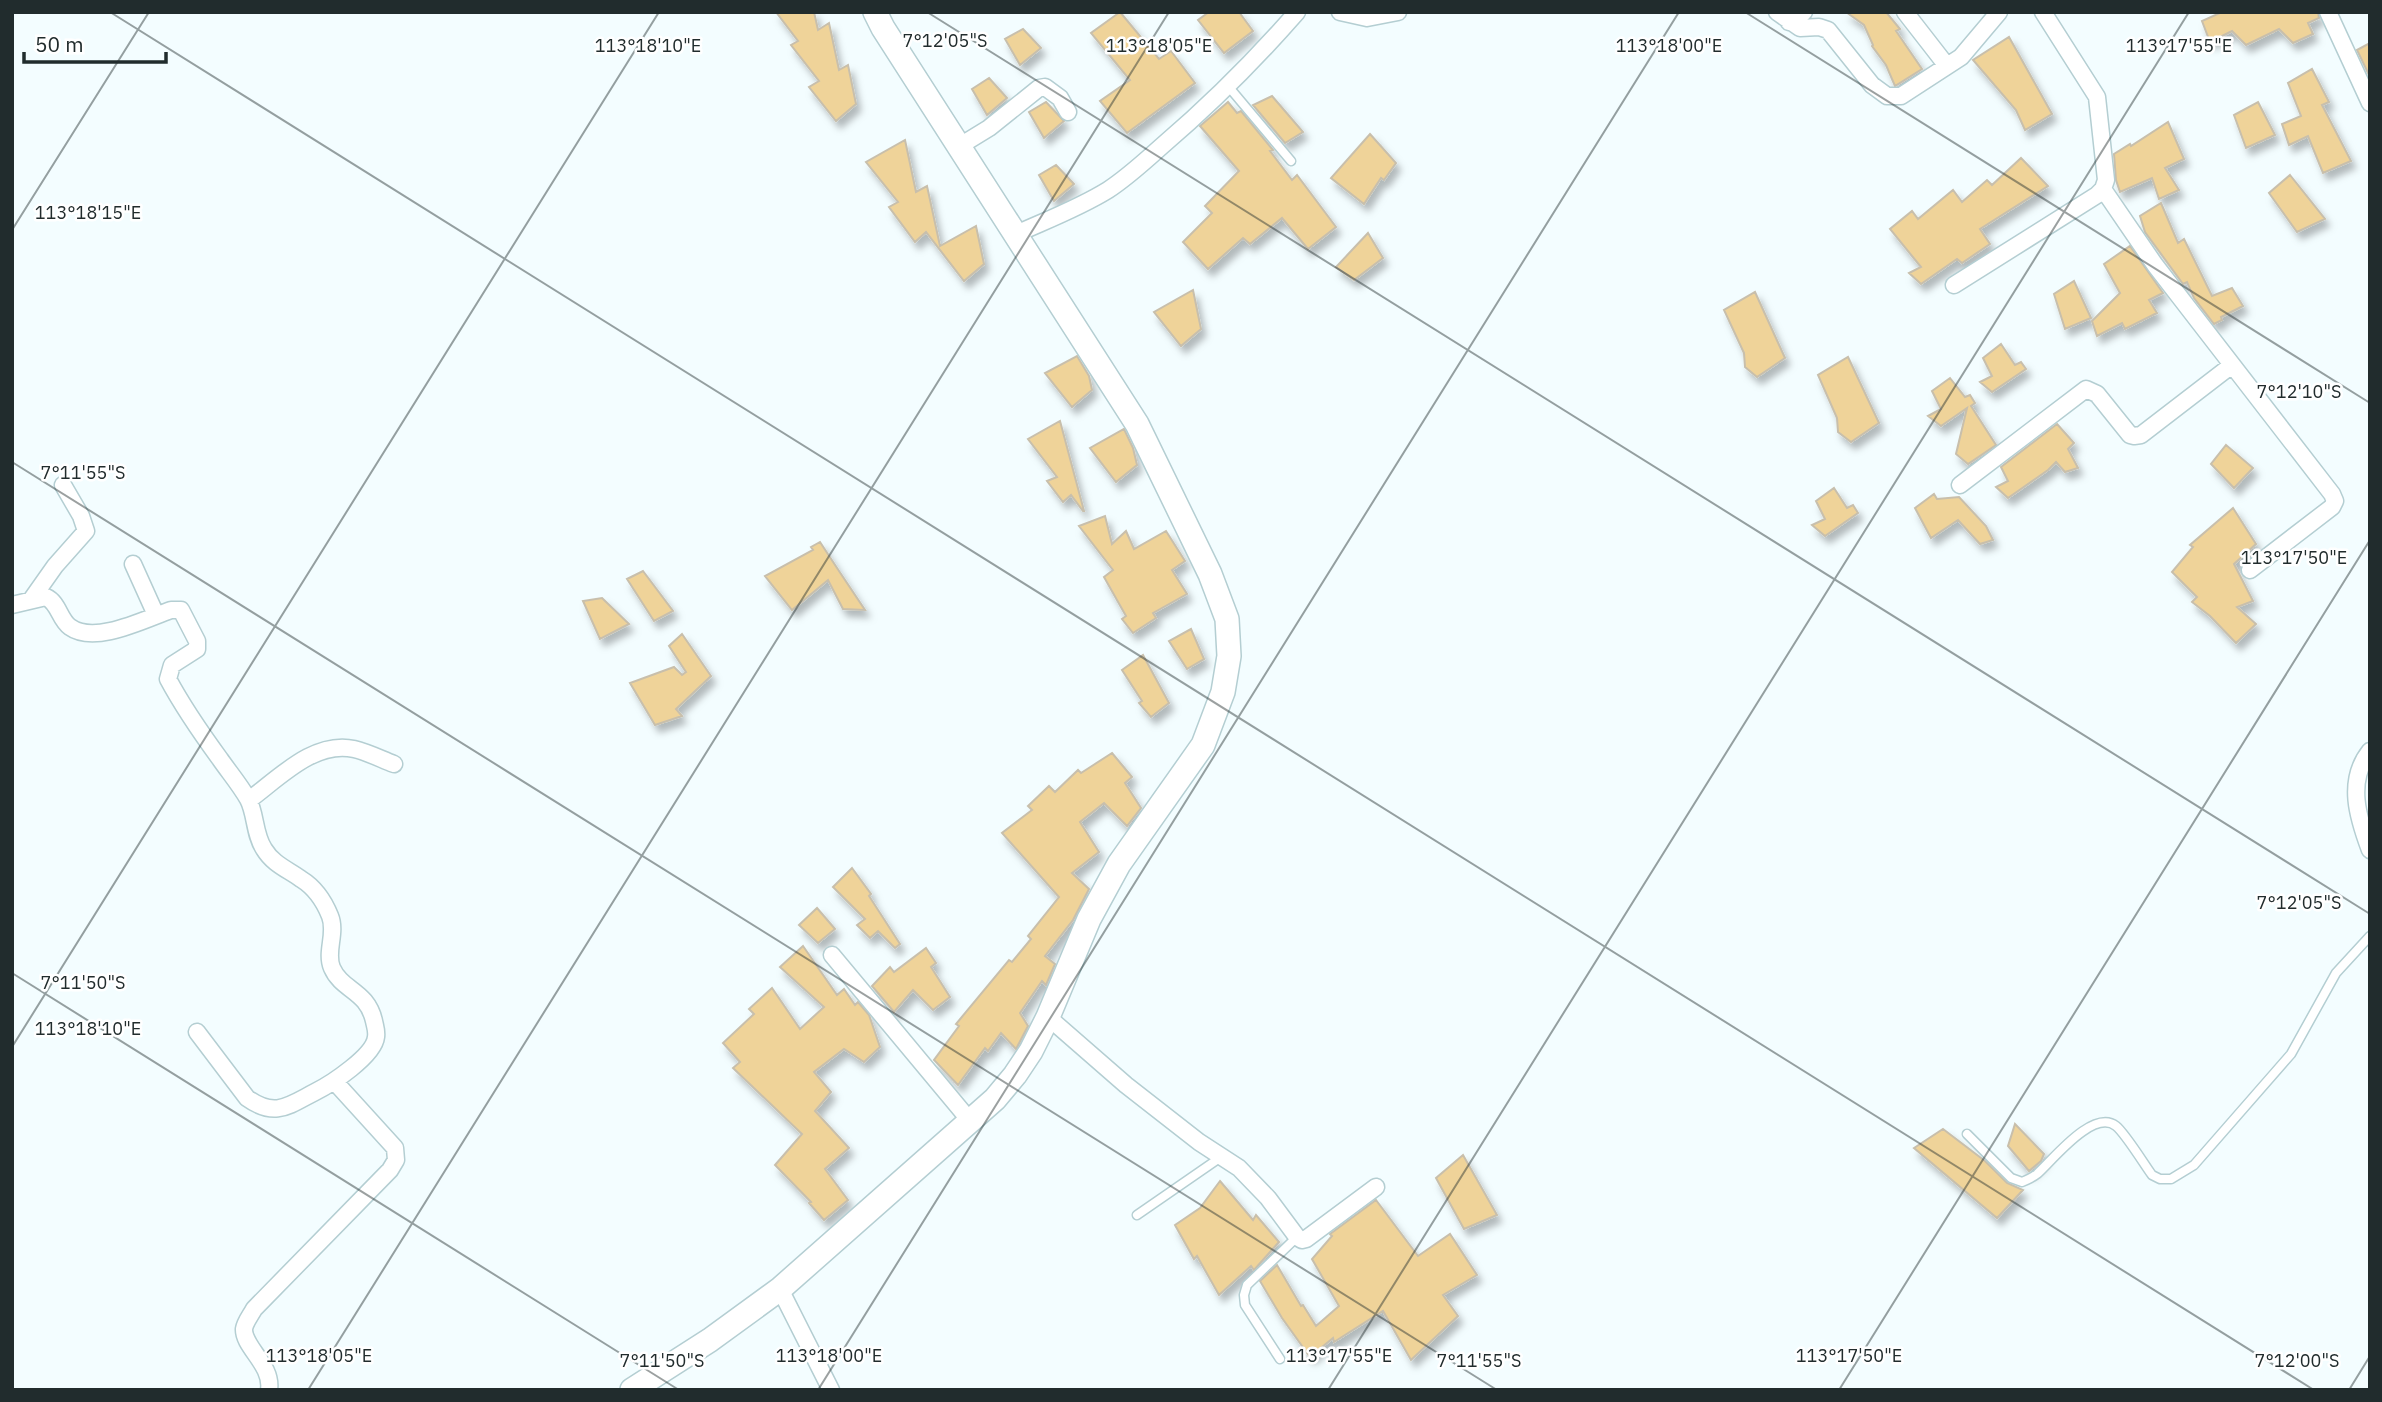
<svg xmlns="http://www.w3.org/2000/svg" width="2382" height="1402" font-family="'IBM Plex Sans',sans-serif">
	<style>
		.building { fill: #efd399; stroke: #c8bfac; stroke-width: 2; filter: url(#shadow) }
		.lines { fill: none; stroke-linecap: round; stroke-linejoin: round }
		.lane-casing { stroke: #b4ced2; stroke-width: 11 }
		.street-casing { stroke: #b4ced2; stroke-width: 19 }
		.secondary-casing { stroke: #b4ced2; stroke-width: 26 }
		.lane { stroke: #fff; stroke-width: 8 }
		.street { stroke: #fff; stroke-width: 16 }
		.secondary { stroke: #fff; stroke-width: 23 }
		.ticks { fill: none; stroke: #212c2d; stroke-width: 2; stroke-opacity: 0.45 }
		.ticks-label { font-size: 18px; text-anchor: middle; fill: #212c2d; stroke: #fff; stroke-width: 5; stroke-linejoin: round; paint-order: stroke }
	</style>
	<defs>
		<filter id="shadow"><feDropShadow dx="4.5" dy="7" stdDeviation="3.5" flood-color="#0004"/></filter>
	</defs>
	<rect width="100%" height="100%" fill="#f3fdff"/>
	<!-- building -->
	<path class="building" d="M776 12H814L818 30 829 23 839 70 848 65 856 104 836 121 809 87 819 81 791 45 798 41Z
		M1120 12 1159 59 1171 51 1195 83 1127 133 1100 101 1130 80 1091 33Z
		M1209 12H1239L1253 31 1224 53 1198 20Z
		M1846 12H1886L1900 29 1896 31 1922 69 1895 86 1886 65 1872 46 1873 45 1864 25Z
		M2222 12H2318L2319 18 2308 23 2313 34 2293 43 2279 29 2246 45 2232 31 2210 42 2202 21Z
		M1023 29 1041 48 1020 65 1005 39Z
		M2009 37 2052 114 2025 130 2016 110 1973 60Z
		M2370 43V77L2357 50Z
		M2312 69 2329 102 2322 105 2351 161 2323 173 2308 136 2289 145 2282 124 2301 116 2288 83Z
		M989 78 1007 98 987 115 972 89Z
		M1272 96 1303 132 1285 143 1253 105Z
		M1046 102 1064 121 1044 138 1029 112Z
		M1228 102 1237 113 1241 111 1273 150 1270 151 1292 180 1297 175 1336 227 1308 249 1282 218 1250 244 1243 238 1208 269 1183 242 1212 213 1205 206 1239 171 1200 126Z
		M2258 102 2275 135 2246 148 2234 115Z
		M2168 122 2184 159 2165 168 2179 190 2159 199 2152 178 2120 192 2116 180 2114 154 2130 144 2131 146Z
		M1370 134 1396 163 1384 180 1381 178 1364 204 1331 178Z
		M905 140 916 192 927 186 940 246 976 226 984 264 964 281 926 232 915 242 889 207 898 202 866 162Z
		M2021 158 2048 186 1980 229 1990 244 1962 263 1957 259 1921 284 1909 273 1921 267 1890 229 1912 211 1918 219 1953 190 1962 202 1987 180 1992 185Z
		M1056 165 1074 184 1054 201 1039 175Z
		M2290 175 2325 219 2297 232 2269 193Z
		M2161 203 2178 243 2184 239 2212 296 2232 288 2243 306 2221 317 2222 320 2214 324 2194 298 2187 282 2183 284 2145 232 2140 216Z
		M1368 233 1383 258 1354 280 1336 267Z
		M2130 246 2163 293 2149 300 2157 313 2125 329 2122 323 2097 336 2092 321 2120 293 2104 264Z
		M2074 281 2091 318 2065 329 2054 294Z
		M1193 290 1201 329 1181 346 1154 312Z
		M1755 292 1785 358 1757 377 1745 367 1744 353 1724 310Z
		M2001 344 2015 365 2021 362 2026 369 1992 392 1980 382 1992 376 1983 358Z
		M1077 356 1089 376 1092 390 1072 407 1045 373Z
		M1848 357 1879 423 1851 442 1838 432 1837 418 1818 375Z
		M1950 378 1965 397 1970 395 1975 403 1971 406 1996 445 1968 464 1956 454 1967 408 1941 426 1928 416 1941 409 1932 391Z
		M1060 421 1084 511H1083L1071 495 1063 502 1047 481 1057 477 1028 439Z
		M2057 424 2074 443 2068 449 2078 468 2065 472 2056 462 2048 470 2008 498 1996 487 2008 481 2001 467Z
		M1124 429 1133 448 1137 465 1116 482 1090 448Z
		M2226 445 2253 468 2234 488 2211 464Z
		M1834 488 1847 508 1853 505 1858 513 1825 536 1812 525 1825 519 1816 501Z
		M1934 494 1937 499 1959 497 1986 526 1993 540 1980 544 1958 520 1931 538 1915 508Z
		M2233 508 2256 544 2234 564 2253 601 2237 607 2256 624 2236 643 2210 616 2192 602 2197 597 2172 572 2193 547 2190 545Z
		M1105 516 1112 544 1126 531 1134 549 1166 531 1185 561 1172 570 1187 594 1153 613 1156 618 1133 633 1122 619 1126 616 1104 577 1113 570 1079 526Z
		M820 542 839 571 865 610 843 609 828 580 792 610 765 576 813 550 811 547Z
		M643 571 673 611 654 621 627 579Z
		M602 598 629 624 600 639 583 601Z
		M1191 629 1204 659 1187 669 1169 641Z
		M682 634 711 676 676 709 682 716 655 725 630 683 674 667 682 675 686 672 669 646Z
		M1143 655 1169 703 1151 717 1139 703 1142 701 1122 670Z
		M1112 753 1132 777 1125 783 1141 808 1127 826 1104 803 1080 822 1099 852 1072 873 1089 889 1073 920 1045 956 1055 964 1046 985 1042 981 1020 1013 1028 1026 1016 1049 1001 1033 988 1051 985 1048 958 1085 934 1060 959 1026 956 1024 1009 960 1012 962 1031 939 1028 936 1059 897 1002 833 1032 810 1028 806 1049 786 1055 792 1078 770 1081 773Z
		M852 868 871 894 869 896 900 944 895 948 878 931 870 938 857 925 865 919 833 887Z
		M817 908 835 929 818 943 799 925Z
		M803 946 837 995 844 989 855 1005 858 1002 869 1015 880 1047 864 1062 844 1049 814 1072 831 1092 815 1111 849 1148 825 1169 848 1200 824 1220 809 1203 811 1202 775 1165 802 1134 733 1068 740 1062 723 1043 754 1014 749 1009 772 988 800 1029 824 1007 780 967Z
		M926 948 936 963 931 967 950 997 933 1010 913 990 894 1012 872 986 890 967 894 972Z
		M2015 1124 2044 1154 2041 1161 2029 1171 2008 1146Z
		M1943 1129 1985 1161 2007 1183 2023 1190 1997 1218 1914 1148Z
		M1463 1155 1497 1215 1464 1229 1436 1178Z
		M1220 1181 1253 1220 1256 1215 1279 1242 1254 1270 1251 1266 1219 1295 1197 1256 1194 1259 1175 1225 1200 1208Z
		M1376 1200 1418 1256 1450 1234 1477 1275 1443 1295 1458 1316 1411 1360 1383 1311 1334 1342 1333 1338 1310 1357 1282 1318 1260 1281 1277 1265 1301 1306 1303 1305 1316 1326 1339 1306 1312 1259 1332 1236 1330 1234Z"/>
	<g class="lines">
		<defs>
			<path id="lane" d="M1228 86 1291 161
				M1967 1134 2011 1178 2022 1182C2027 1180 2032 1178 2037 1174 2052 1161 2093 1108 2116 1126 2125 1133 2144 1164 2152 1175L2160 1179H2171L2194 1165 2291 1054 2336 973 2370 936
				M1137 1215 1221 1157
				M1280 1359 1245 1305 1244 1295 1247 1285 1297 1237"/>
			<path id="street" d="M1340 12 1367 18 1398 12
				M1777 12 1800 28 1819 27 1828 30 1872 85 1887 96H1901L1961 57 1999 12
				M1905 12 1947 66
				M2328 12 2370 103
				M1789 22 1804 12
				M958 147 989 128 1039 88 1045 87 1060 98 1068 112
				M2103 189 2155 265 2332 494 2335 501 2332 507 2250 570
				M1016 234C1047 220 1079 208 1108 190 1128 177 1145 161 1163 145 1211 104 1255 60 1297 12
				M1954 285 2097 195 2103 189 2106 180 2097 97 2043 12
				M1960 485 2086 389 2097 394 2130 435 2134 436 2141 435 2232 365
				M133 564 156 615
				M31 600 55 566 86 531 81 516 63 485
				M12 605 46 597C59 603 59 619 70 627 95 645 145 619 171 610H181L197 641V649L172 665 168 679C183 707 201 733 220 759 229 772 240 785 248 799 256 814 254 834 264 849 273 864 287 869 301 879 314 887 324 901 330 916 337 933 325 952 332 968 342 991 367 990 374 1021 375 1026 377 1031 376 1037 374 1056 331 1084 315 1092 288 1106 275 1118 247 1098L197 1032
				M2370 751C2346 781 2358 818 2370 850
				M249 800C278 779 314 740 354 749 367 752 381 759 394 764
				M832 955 971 1122
				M1048 1017 1126 1085 1199 1142 1239 1168 1268 1198 1297 1237 1302 1240 1306 1239 1376 1187
				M780 1289 831 1390
				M269 1390C273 1365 243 1347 244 1329 245 1322 251 1315 254 1309L390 1170 396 1160 395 1148 335 1082"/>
			<path id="secondary" d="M632 1390 710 1340 780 1289 995 1099 1015 1075 1031 1051 1048 1017 1089 919 1119 864 1203 745 1223 692 1229 656 1227 619 1210 574 1137 424 883 28 875 12"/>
		</defs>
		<!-- lane casing -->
		<use href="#lane" class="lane-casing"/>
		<!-- street casing -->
		<use href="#street" class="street-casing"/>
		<!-- secondary casing -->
		<use href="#secondary" class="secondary-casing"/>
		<!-- lane -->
		<use href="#lane" class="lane"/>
		<!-- street -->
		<use href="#street" class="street"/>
		<!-- secondary -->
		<use href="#secondary" class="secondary"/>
	</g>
	<!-- ticks -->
	<path class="ticks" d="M110 12 2314 1390M927 12 2370 914M1745 12 2370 403M12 230 149 12M12 462 1497 1390M12 973 679 1390M12 1047 659 12M308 1390 1169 12M818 1390 1679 12M1328 1390 2189 12M1839 1390 2370 540M2349 1390 2370 1356"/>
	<g class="ticks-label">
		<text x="945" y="47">7°12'05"S</text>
		<text x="648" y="52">113°18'10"E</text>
		<text x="1159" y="52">113°18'05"E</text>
		<text x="1669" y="52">113°18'00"E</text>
		<text x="2179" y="52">113°17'55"E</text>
		<text x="88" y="219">113°18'15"E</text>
		<text x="2299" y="398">7°12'10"S</text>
		<text x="83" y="479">7°11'55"S</text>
		<text x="2294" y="564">113°17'50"E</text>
		<text x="2299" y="909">7°12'05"S</text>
		<text x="83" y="989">7°11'50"S</text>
		<text x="88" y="1035">113°18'10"E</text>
		<text x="319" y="1362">113°18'05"E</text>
		<text x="829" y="1362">113°18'00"E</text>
		<text x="1339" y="1362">113°17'55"E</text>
		<text x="1849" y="1362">113°17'50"E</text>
		<text x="662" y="1367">7°11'50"S</text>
		<text x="1479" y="1367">7°11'55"S</text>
		<text x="2297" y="1367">7°12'00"S</text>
	</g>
	<!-- border -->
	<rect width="2382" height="1402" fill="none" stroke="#212c2d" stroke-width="28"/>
	<!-- scale -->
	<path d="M24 52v10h142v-10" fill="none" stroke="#212c2d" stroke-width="3.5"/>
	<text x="35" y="52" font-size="21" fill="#212c2d" stroke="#ffffff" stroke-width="5" paint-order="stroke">50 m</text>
</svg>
